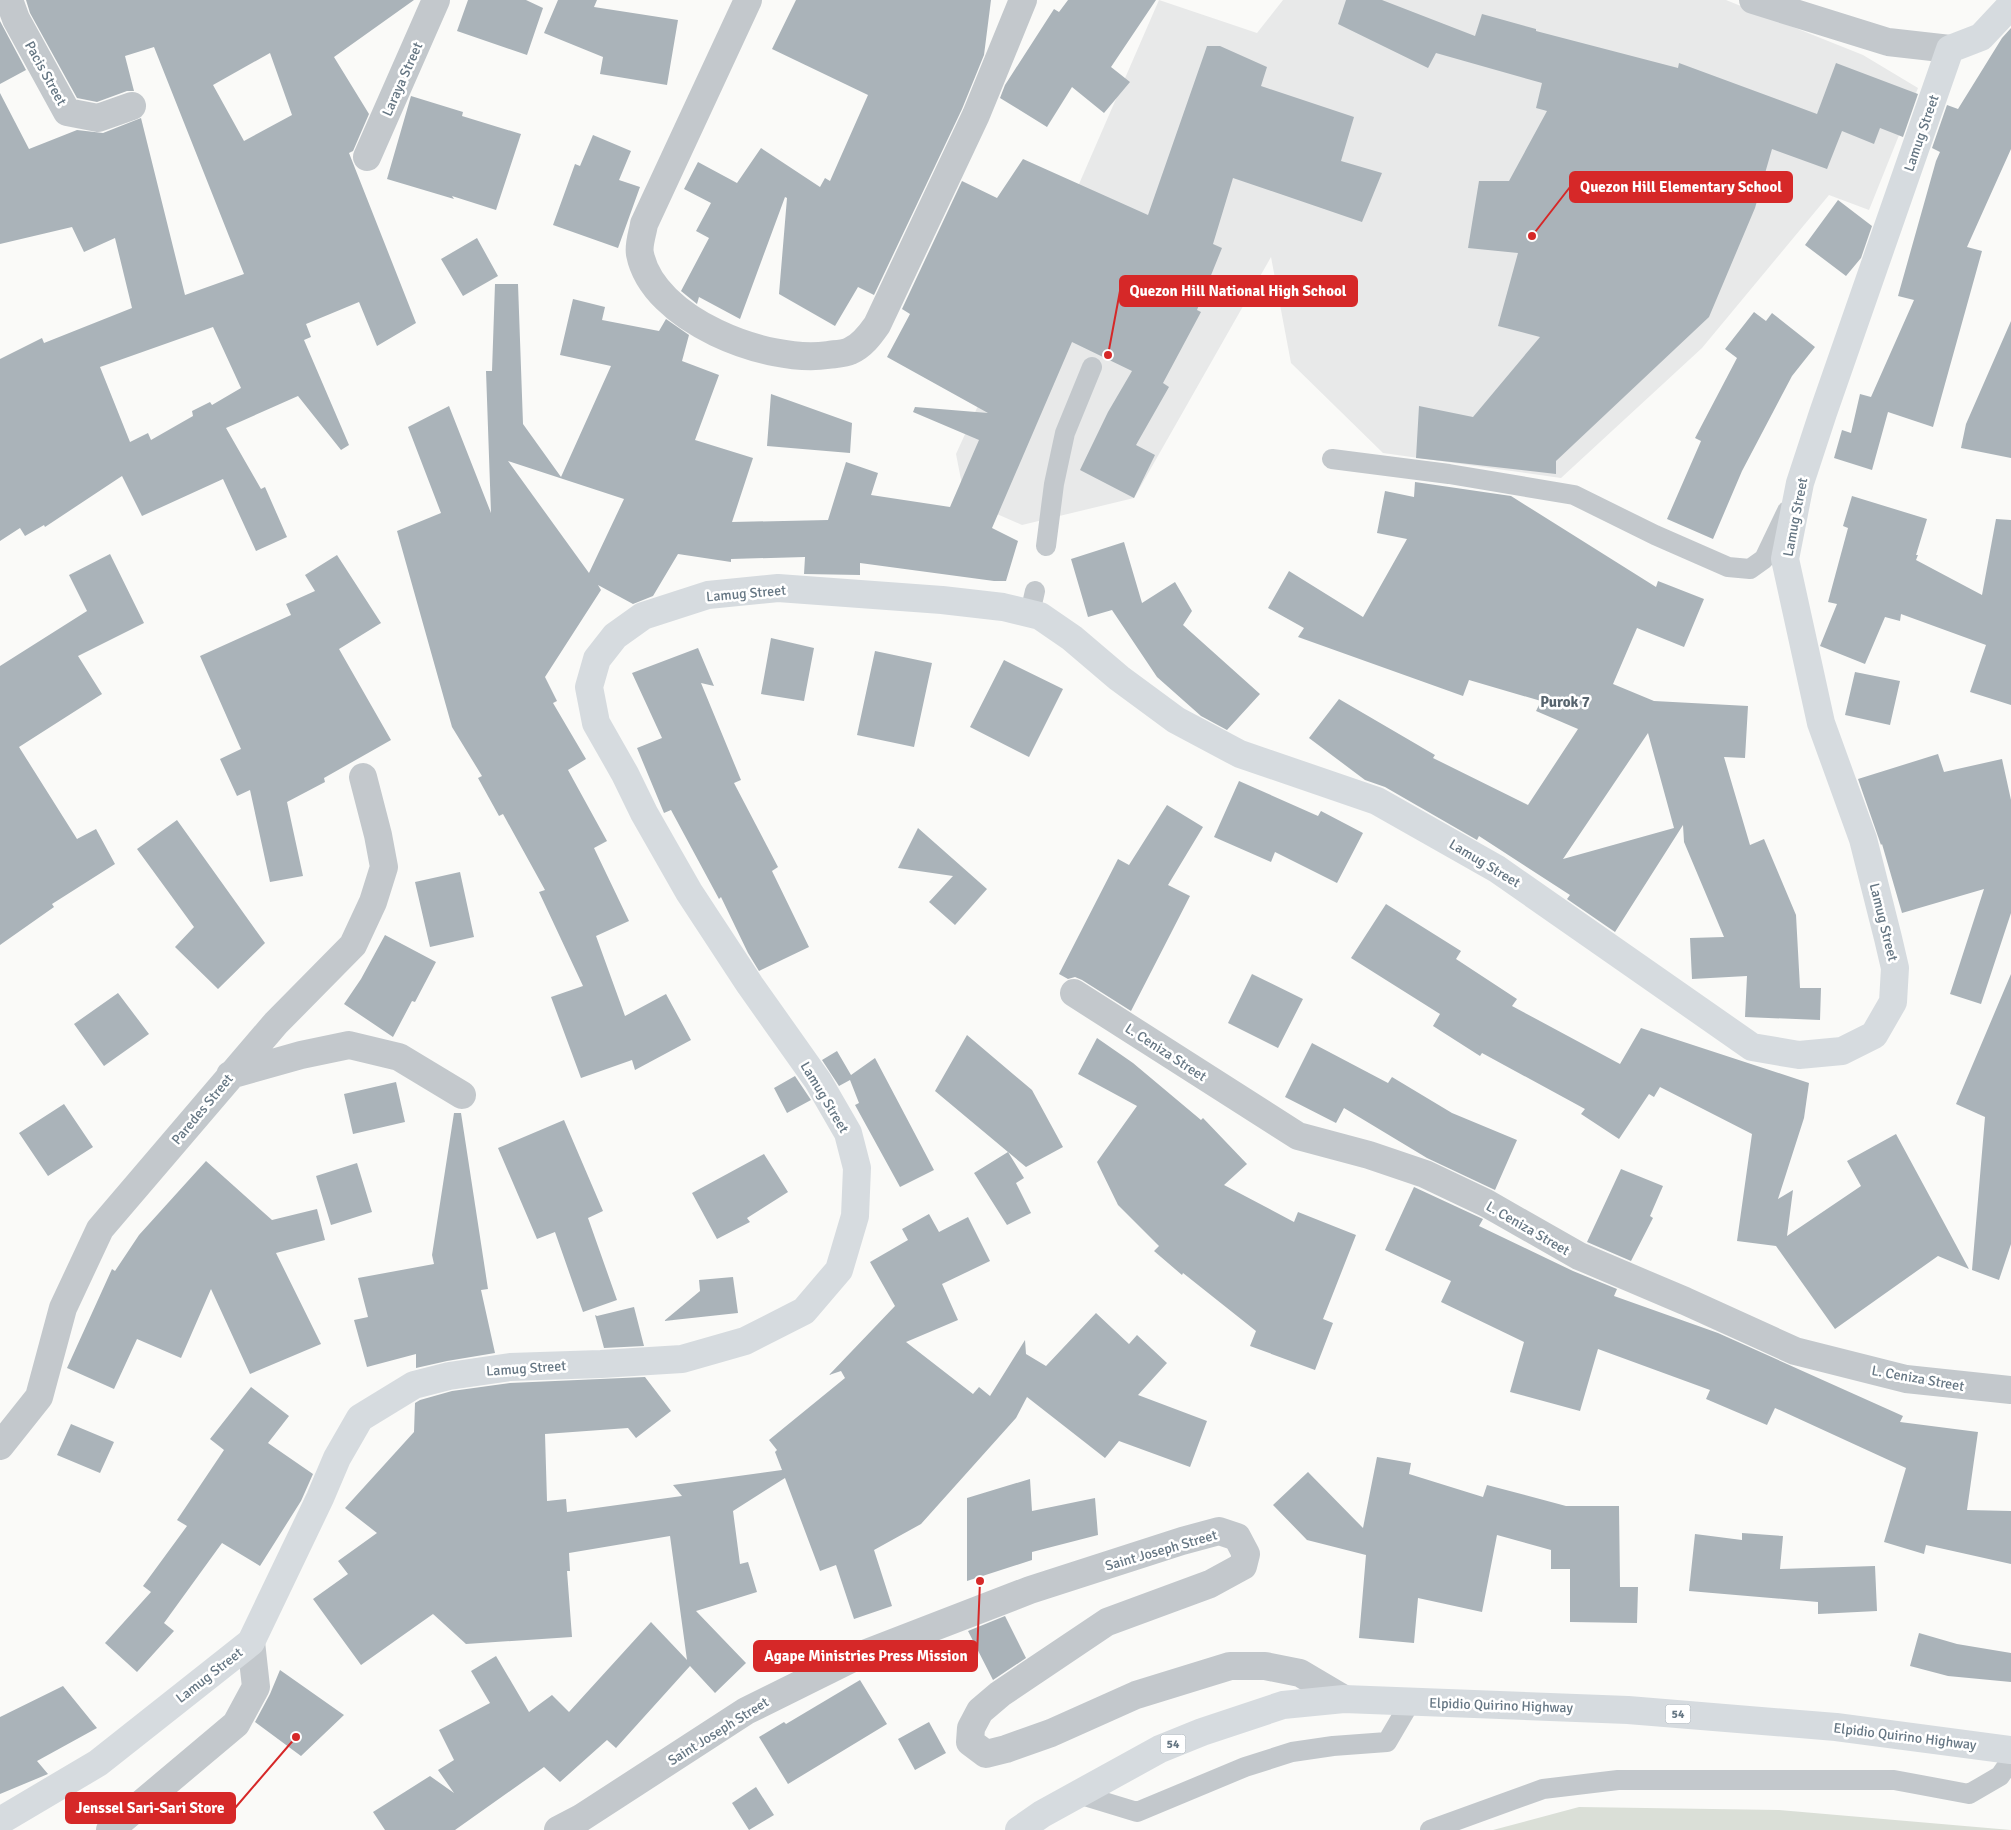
<svg xmlns="http://www.w3.org/2000/svg" width="2011" height="1830" font-family="Signika,sans-serif">
	<style>
		.built { fill: #e8e9e9 }
		.green { fill: #dadfd7 }
		.building { fill: #aab3b9; fill-rule: evenodd }
		.lines { fill: none; stroke-linecap: round; stroke-linejoin: round }
		.lane { stroke: #c3c8cc; stroke-width: 20 }
		.street { stroke: #c3c8cc; stroke-width: 28 }
		.secondary { stroke: #d6dbdf; stroke-width: 28 }
		.highway { stroke: #d6dbdf; stroke-width: 28 }
		.labels { text-anchor: middle; stroke-width: 5; stroke-linejoin: round; paint-order: stroke }
		.shield { fill: #fff; stroke: #939fa8; stroke-width: 1 }
		.shield-label { font-size: 12px; font-weight: bold; fill: #657683 }
		.street-label { font-size: 14px; fill: #657683; stroke: #fff }
		.neighbourhood-label { font-size: 15px; font-weight: bold; fill: #57646e; stroke: #fff }
		.leader { fill: none; stroke: #d62828; stroke-width: 2 }
		.callout-dot { fill: #d62828; stroke: #fff; stroke-width: 2 }
		.callout { fill: #d62828; stroke: #d62828; stroke-width: 2 }
		.callout-label { font-size: 15px; text-anchor: middle; font-weight: bold; fill: #fff }
	</style>
	<rect width="100%" height="100%" fill="#fafaf8"/>
	<!-- built -->
	<path class="built" d="M1159 0 1257 33 1283 0H1726L1863 55 1918 88 1869 210 1829 195 1702 348 1561 478 1383 453 1291 363 1271 257 1134 498 1022 525 965 500 956 454 1079 184Z"/>
	<!-- green -->
	<path class="green" d="M1579 1807 1779 1810 2011 1830H1493Z"/>
	<!-- building -->
	<path class="building" d="M26 0H414L334 57 369 114 353 151 349 153 416 323 377 346 359 302 306 324 311 337 304 340 349 445 341 450 298 396 226 428 261 489 265 487 287 537 256 551 223 479 142 516 122 476 45 527 44 525 25 536 20 528 0 541V359L42 338 44 343 132 308 115 238 84 252 72 227 0 244V93L29 149 77 130 103 133 141 118 185 295 244 274 154 47 125 56 134 91H127L97 102 77 98 30 13ZM270 53 292 115 244 141 213 85ZM213 327 241 388 212 405 210 402 192 411 193 416 151 440 148 433 130 442 100 367Z
		M468 0H526L543 8 527 55 457 31Z
		M558 0H597L594 7 678 20 667 85 600 74 603 57 544 33Z
		M796 0H991L984 55 962 109 874 295 858 287 835 326 779 294 787 198 785 197 740 319 699 297 697 304 681 291 709 238 696 231 711 203 684 189 698 162 737 183 761 148 820 187 825 178 830 181 868 95 772 49Z
		M1068 0H1156L1111 67 1130 82 1104 113 1072 87 1047 127 1000 98 1005 85 1054 9 1059 12Z
		M1346 0H1382L1475 36 1482 14 1536 29V31L1678 68 1679 63 1817 114 1836 63 1918 94 1903 137 1880 128 1874 144 1842 131 1827 169 1772 149 1755 208 1709 317 1556 461V474L1416 458 1419 406 1473 417 1540 337 1498 326 1518 253 1468 248 1479 181H1509L1547 111 1536 108 1542 83 1436 53 1428 68 1338 24Z
		M0 21 26 70 0 84Z
		M2011 28V149L1967 247 1982 251 1933 427 1888 412 1872 470 1834 458 1842 430 1851 433 1860 394 1871 397 1914 300 1898 296 1936 161 1940 152 1932 148 1947 105 1958 109 2002 38Z
		M1207 46H1220L1267 67 1261 86 1354 117 1341 161 1382 173 1362 222 1233 178 1213 244 1222 248 1197 310 1201 312 1163 383 1169 387 1136 445 1155 455 1134 498 1080 470 1108 412 1132 371 1072 342 992 528 1018 541 1006 581H994L860 563V575L804 574 805 557 731 559V562L678 554 653 596 633 604 598 585 601 590 545 677 557 701 553 703 586 759 568 770 607 841 594 848 629 921 596 936 625 1016 666 994 691 1040 635 1070 632 1060 581 1078 551 997 583 986 539 892 545 890 503 814 499 816 478 778 482 776 452 727 397 531 441 513 408 427 449 406 491 513 486 371H492L495 284H518L523 424 561 477 611 366 560 355 573 299 605 307 602 320 659 331 666 319 689 335 682 361 719 375 695 440 753 458 732 522 828 520 846 462 878 473 871 495 950 507 979 440 913 412 915 407 988 413 887 357 910 314 902 309 962 181 997 198 1023 159 1148 215ZM508 461 624 499 589 573Z
		M411 96 463 112 462 116 521 134 496 210 452 196 454 199 387 179Z
		M593 135 631 151 619 180 640 187 618 248 553 225 575 164 580 166Z
		M1838 200 1872 226 1861 258 1846 276 1805 245Z
		M477 238 498 276 463 296 441 259Z
		M1754 312 1766 321 1772 313 1815 347 1792 376 1742 471 1713 539 1667 519 1701 441 1695 438 1737 358 1725 349Z
		M2011 321V458L1961 448 1966 424Z
		M771 394 852 423 850 453 767 446Z
		M1415 482 1511 496 1656 587 1658 581 1704 599 1684 647 1637 628 1613 684 1654 701 1748 706 1745 758 1724 757 1750 845 1764 839 1796 915 1800 988H1821L1820 1020 1745 1017 1747 976 1692 979 1690 938 1724 937 1684 842 1683 825 1615 932 1567 899 1570 895 1479 836 1477 840 1385 787 1365 780 1309 738 1339 699 1435 755 1433 758 1528 805 1578 729 1536 711 1541 701 1469 680 1463 696 1298 637 1304 628 1268 608 1289 571 1363 617 1407 539 1377 533 1385 491 1414 497ZM1648 733 1674 828 1563 859Z
		M1852 496 1927 519 1916 555H1918L1916 560 1982 595 1996 519 2011 520V705L1970 692 1986 645 1901 614 1900 621 1885 617 1865 664 1820 646 1837 604 1828 602 1848 528 1843 526Z
		M1124 542 1142 603 1175 582 1192 611 1183 625 1260 694 1227 730 1201 716 1157 677 1112 610 1088 617 1071 559Z
		M110 554 144 623 78 656 102 694 19 747 77 839 96 829 115 864 52 904 54 907 0 945V666L87 611 69 575Z
		M337 555 381 623 339 649 391 740 324 778 325 782 287 802 303 876 270 882 250 790 237 796 220 759 241 749 200 656 291 615 286 604 315 591 305 575Z
		M771 638 814 648 804 701 761 694Z
		M698 648 714 686 701 683 741 780 734 783 778 867 772 871 809 947 759 971 748 953 721 897 719 899 671 810 664 813 637 748 662 738 632 673Z
		M875 651 932 663 914 747 857 735Z
		M1004 660 1063 689 1029 757 970 727Z
		M1855 672 1900 681 1890 725 1845 715Z
		M1938 754 1944 772 2002 759 2011 800V913L1981 1004 1950 994 1984 889 1902 913 1882 844 1881 845 1858 779Z
		M1239 781 1318 816 1321 811 1363 833 1337 883 1275 852 1271 862 1214 837Z
		M1167 805 1203 827 1168 885 1190 896 1131 1011 1082 980 1075 977 1068 979 1059 974 1118 859 1129 865Z
		M177 820 265 943 218 989 175 947 194 927 137 849Z
		M918 828 987 889 955 925 929 902 953 876 898 868Z
		M460 872 474 937 430 947 415 882Z
		M1386 904 1461 951 1456 959 1517 999 1512 1006 1620 1064 1641 1028 1809 1083 1804 1118 1778 1199 1793 1190 1787 1236 1861 1186 1847 1161 1896 1134 1969 1269 1938 1256 1835 1329 1776 1246 1737 1241 1752 1134 1660 1087 1654 1097 1649 1094 1619 1139 1581 1114 1585 1109 1482 1053 1480 1056 1433 1026 1440 1014 1351 958Z
		M385 935 436 962 415 1002 412 1001 393 1037 344 1004 361 979Z
		M1252 974 1303 999 1278 1048 1228 1023Z
		M2011 974V1244L1999 1280 1972 1270 1985 1117 1956 1104Z
		M118 993 149 1034 104 1066 74 1024Z
		M967 1035 1032 1090 1063 1147 1026 1167 1008 1152 1024 1178 1016 1183 1031 1213 1007 1225 974 1173 1008 1152 935 1091Z
		M1097 1038 1133 1063 1201 1120 1203 1118 1247 1164 1224 1185 1294 1222 1298 1212 1356 1235 1323 1319 1333 1323 1315 1370 1250 1346 1256 1331 1183 1273 1182 1275 1154 1251 1159 1246 1118 1205 1097 1162 1137 1106 1078 1074Z
		M1312 1043 1388 1083 1392 1077 1452 1113 1517 1140 1495 1190 1427 1158 1344 1108 1336 1123 1285 1097Z
		M837 1051 851 1075 875 1058 934 1170 900 1187 855 1105 859 1103 850 1080 839 1086 822 1060Z
		M795 1076 811 1100 787 1113 774 1088Z
		M396 1082 405 1122 353 1134 344 1094Z
		M64 1104 93 1147 48 1176 19 1133Z
		M454 1113H461L488 1289 481 1290 495 1353 447 1361 416 1368V1354L367 1367 354 1320 368 1317 358 1278 434 1264 432 1255Z
		M564 1120 603 1211 588 1218 617 1300 583 1312 555 1232 537 1239 498 1148Z
		M764 1154 788 1192 747 1218 750 1222 717 1239 692 1193Z
		M206 1161 272 1220 317 1209 325 1240 276 1253 321 1344 250 1374 211 1289 181 1358 137 1339 114 1389 67 1368 112 1269 115 1271 139 1235Z
		M357 1163 372 1212 331 1225 316 1176Z
		M1621 1169 1663 1186 1650 1216 1653 1218 1631 1261 1587 1242Z
		M1414 1187 1483 1219 1479 1226 1573 1271 1617 1289 1614 1296 1718 1333 1903 1416 1900 1422 1978 1432 1967 1510 2011 1511V1564L1926 1545 1924 1554 1884 1542 1906 1468 1775 1408 1767 1425 1706 1399 1710 1390 1598 1349 1580 1411 1510 1392 1524 1342 1441 1302 1451 1281 1385 1250Z
		M929 1214 939 1232 968 1217 990 1261 942 1284 958 1320 906 1342 973 1394 979 1387 990 1396 1025 1340 1026 1354 1046 1366 1096 1313 1129 1344 1137 1335 1167 1363 1138 1395 1207 1421 1190 1467 1119 1441 1105 1458 1027 1397 1016 1418 921 1524 874 1550 892 1606 854 1619 836 1565 820 1571 785 1478 733 1511 740 1564 748 1562 757 1592 696 1611 746 1663 715 1693 690 1666 616 1748 607 1740 560 1782 544 1767 455 1830H385L373 1812 430 1776 454 1793 438 1770 454 1760 439 1730 490 1703 471 1671 496 1656 529 1712 552 1695 569 1712 651 1622 687 1660 670 1536 569 1553 570 1571H567L572 1637 466 1644 433 1614 361 1665 313 1599 348 1574 338 1561 377 1533 345 1508 414 1432 415 1403 420 1400 452 1391 510 1383 645 1377 671 1411 636 1438 628 1428 545 1434 547 1501 566 1499 567 1512 682 1496 673 1485 782 1470 775 1452 777 1450 769 1440 845 1378 841 1371 829 1375 895 1306 870 1262 908 1240 902 1229Z
		M733 1277 738 1313 664 1321 700 1291 699 1280Z
		M634 1307 644 1346 604 1348 595 1315 597 1316Z
		M251 1387 289 1416 268 1443 313 1474 301 1501 260 1566 222 1543 164 1623 174 1631 137 1672 105 1643 151 1592 143 1586 187 1526 177 1520 224 1450 210 1439Z
		M71 1424 114 1442 100 1473 57 1455Z
		M1377 1457 1411 1463 1409 1474 1483 1497 1487 1485 1566 1506H1619L1620 1587H1638L1637 1623 1570 1622V1569H1551V1550L1497 1535 1482 1612 1418 1598 1414 1643 1359 1638 1366 1555 1307 1540 1273 1505 1308 1472 1363 1528Z
		M1030 1479 1032 1511 1095 1498 1098 1535 1032 1552V1560L967 1581V1498Z
		M1742 1533 1783 1536 1780 1569 1875 1566 1877 1611 1818 1614V1602L1689 1591 1695 1534 1742 1540Z
		M1005 1616 1026 1658 993 1680 968 1631Z
		M1919 1633 1957 1644 2011 1653V1682L1948 1676 1910 1666Z
		M280 1670 344 1715 301 1756 255 1722 270 1694Z
		M860 1680 887 1724 788 1784 759 1737 784 1722 786 1724Z
		M63 1686 97 1728 37 1761 48 1774 0 1794V1717Z
		M929 1722 946 1753 915 1770 898 1739Z
		M756 1787 774 1815 749 1830 732 1803Z"/>
	<g class="lines">
		<!-- lane -->
		<path class="lane" d="M1332 459 1449 474 1574 495 1655 535 1728 567 1750 569 1764 559 1787 511
			M1046 546 1054 484 1065 433 1092 367
			M1030 613 1035 591
			M1078 1794 1137 1812 1245 1767 1292 1752 1333 1746 1387 1742 1411 1701
			M1430 1830 1543 1789 1618 1780H1894L1969 1794 2000 1776 2011 1760"/>
		<!-- street -->
		<path class="street" d="M9 0 16 19 67 112 98 118 132 106
			M748 0 644 224C643 232 638 245 640 254 653 320 767 364 828 355 834 354 844 354 850 351 862 346 870 335 877 325L976 115 1023 0
			M1753 0 1888 42 1950 49
			M367 157 436 0
			M1074 993 1298 1136 1369 1155 1425 1174 1486 1203 1579 1256 1685 1301 1795 1351 1906 1379 2011 1390
			M230 1075 301 1055 349 1045 399 1057 462 1095
			M0 1446 39 1397 63 1308 100 1229 276 1023 353 945 373 902 384 867 378 835 363 777
			M110 1830 236 1724 256 1687 251 1642
			M558 1830 581 1818 746 1711 851 1659 1030 1590 1182 1541 1219 1531 1237 1537 1246 1554 1243 1566 1210 1584 1107 1622 1000 1694 980 1711 971 1728 970 1742 986 1754 1006 1749 1051 1733 1136 1695 1230 1666H1265L1300 1673 1344 1699"/>
		<!-- secondary -->
		<path class="secondary" d="M0 1821 98 1763 251 1642 320 1498 337 1458 360 1418 414 1385 449 1376 510 1367 601 1364 682 1359 745 1341 804 1311 839 1270 855 1216 857 1168 848 1133 818 1081 750 985 689 892 644 813 625 774 596 723 589 687 597 659 615 636 643 616 708 595 778 588 942 600 1003 607 1040 616 1072 638 1119 678 1176 720 1240 754 1377 801 1497 869 1752 1047 1799 1055 1842 1051 1874 1035 1893 1002 1895 968 1888 938 1863 839 1821 723 1785 559 1800 483 1823 413 1950 49 1981 37 2011 5"/>
		<!-- highway -->
		<path class="highway" d="M1019 1830 1042 1814 1160 1749 1202 1732 1283 1705 1344 1699 1628 1710 1836 1727 2011 1750"/>
	</g>
	<g class="labels">
		<!-- shield labels -->
		<g class="shield">
			<rect x="1665.5" y="1704.5" width="25" height="19" rx="4"/>
			<rect x="1160.5" y="1734.5" width="25" height="19" rx="4"/>
		</g>
		<g class="shield-label">
			<text x="1678" y="1718">54</text>
			<text x="1173" y="1748">54</text>
		</g>
		<!-- street labels -->
		<g class="street-label">
			<text transform="translate(46 73) rotate(61)" y="5">Pacis Street</text>
			<text transform="translate(402 79) rotate(-66)" y="5">Laraya Street</text>
			<text transform="translate(1921 133) rotate(-71)" y="5">Lamug Street</text>
			<text transform="translate(1795 517) rotate(-79)" y="5">Lamug Street</text>
			<text transform="translate(746 593) rotate(-5)" y="5">Lamug Street</text>
			<text transform="translate(1485 863) rotate(31)" y="5">Lamug Street</text>
			<text transform="translate(1884 922) rotate(76)" y="5">Lamug Street</text>
			<text transform="translate(1166 1052) rotate(33)" y="5">L. Ceniza Street</text>
			<text transform="translate(825 1097) rotate(59)" y="5">Lamug Street</text>
			<text transform="translate(202 1109) rotate(-50)" y="5">Paredes Street</text>
			<text transform="translate(1528 1228) rotate(30)" y="5">L. Ceniza Street</text>
			<text transform="translate(526 1368) rotate(-4)" y="5">Lamug Street</text>
			<text transform="translate(1918 1378) rotate(10)" y="5">L. Ceniza Street</text>
			<text transform="translate(1161 1550) rotate(-16)" y="5">Saint Joseph Street</text>
			<text transform="translate(209 1675) rotate(-38)" y="5">Lamug Street</text>
			<text transform="translate(1501 1705) rotate(2)" y="5">Elpidio Quirino Highway</text>
			<text transform="translate(718 1731) rotate(-32)" y="5">Saint Joseph Street</text>
			<text transform="translate(1905 1736) rotate(7)" y="5">Elpidio Quirino Highway</text>
		</g>
		<!-- neighbourhood labels -->
		<g class="neighbourhood-label">
			<text x="1565" y="707">Purok 7</text>
		</g>
	</g>
	<!-- callouts -->
	<path class="leader" d="M1532 236L1570 187M1108 355L1120 291M980 1581L977 1656M296 1737L235 1808"/>
	<g class="callout-dot">
		<circle cx="1532" cy="236" r="5"/>
		<circle cx="1108" cy="355" r="5"/>
		<circle cx="980" cy="1581" r="5"/>
		<circle cx="296" cy="1737" r="5"/>
	</g>
	<g class="callout">
		<rect x="1570" y="172" width="222" height="30" rx="5"/>
		<rect x="1120" y="276" width="237" height="30" rx="5"/>
		<rect x="754" y="1641" width="223" height="30" rx="5"/>
		<rect x="66" y="1793" width="169" height="30" rx="5"/>
	</g>
	<g class="callout-label">
		<text x="1681" y="192">Quezon Hill Elementary School</text>
		<text x="1238" y="296">Quezon Hill National High School</text>
		<text x="866" y="1661">Agape Ministries Press Mission</text>
		<text x="150" y="1813">Jenssel Sari-Sari Store</text>
	</g>
</svg>
